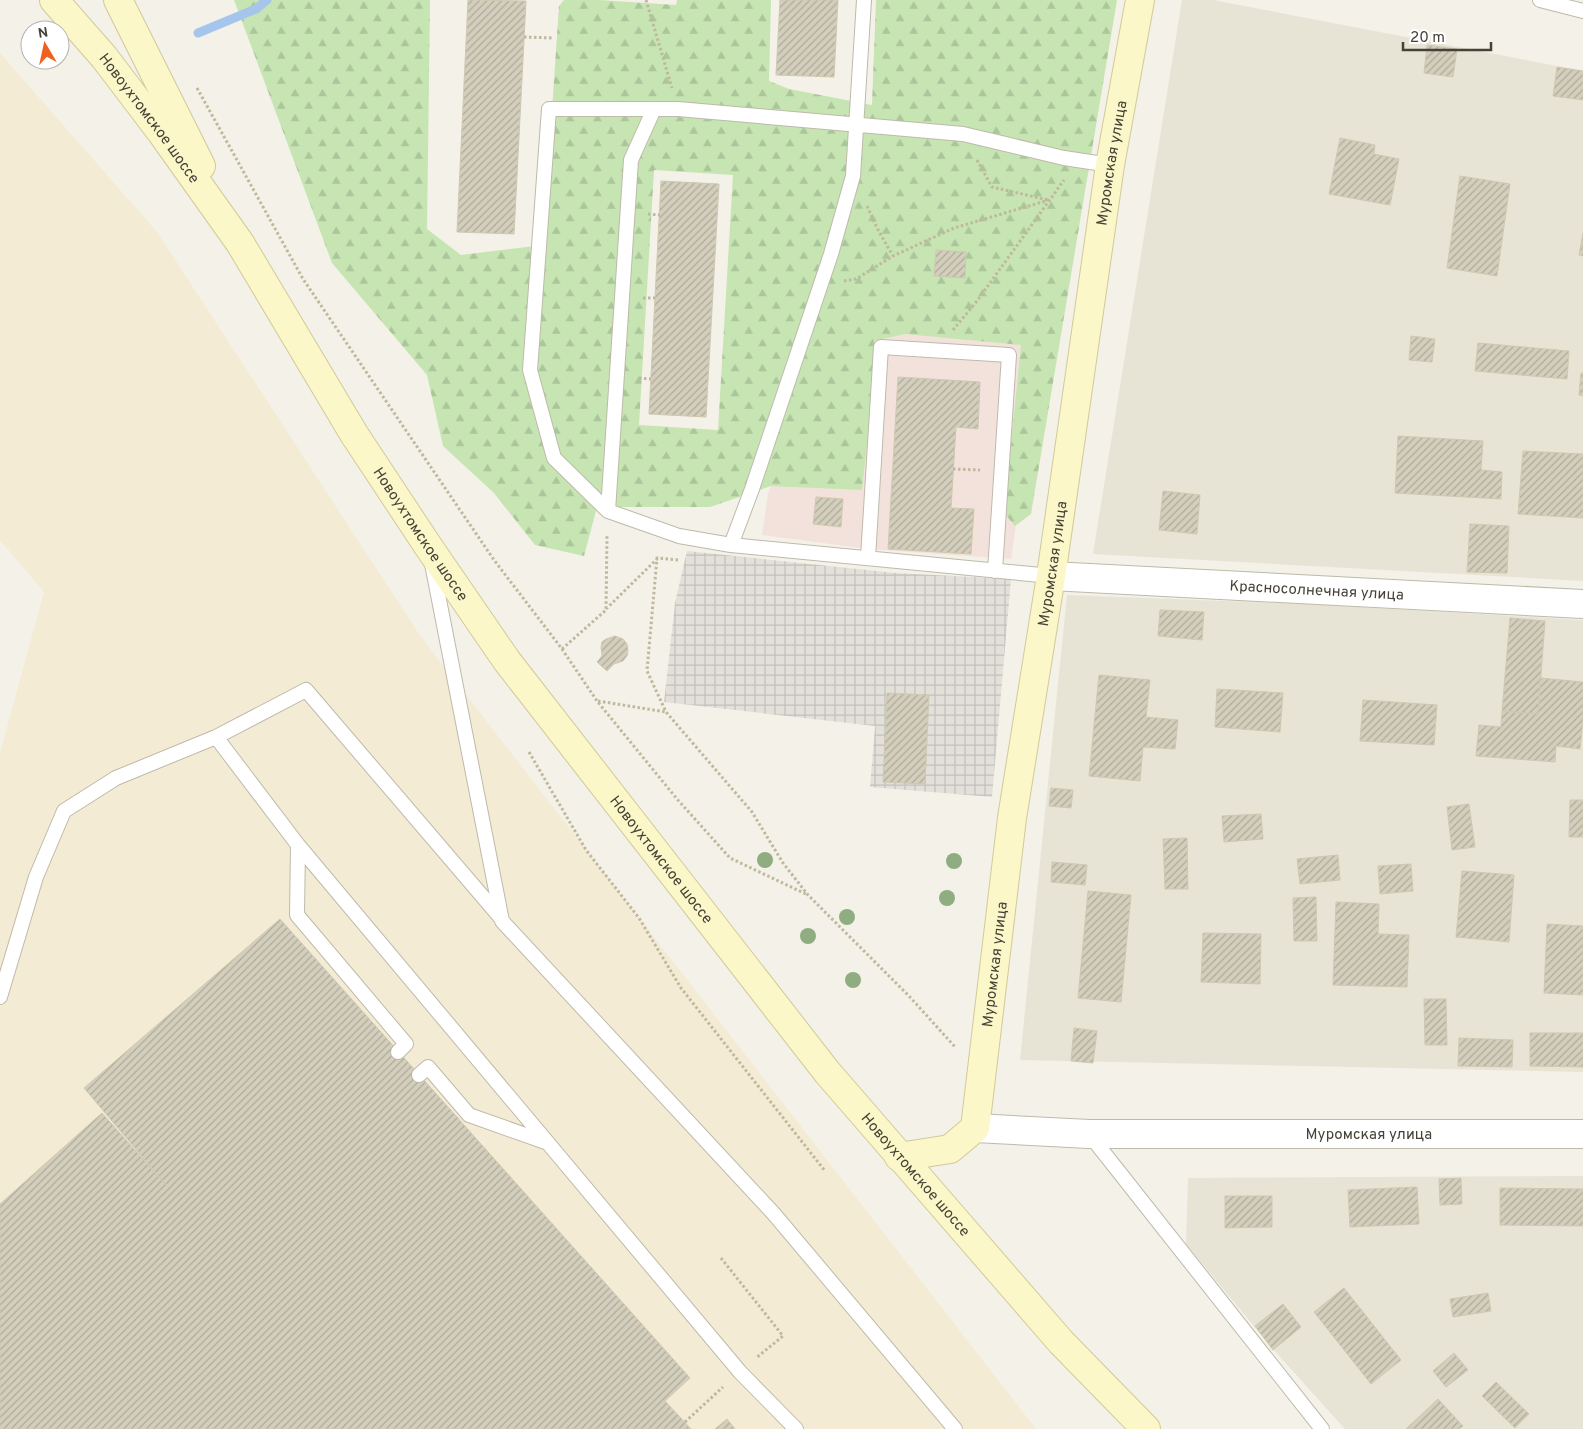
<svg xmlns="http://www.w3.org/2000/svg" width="1583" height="1429" font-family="Overpass,sans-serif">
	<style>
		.residential { fill: #e7e4d6 }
		.commercial { fill: #f4ebd4 }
		.industrial { fill: url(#industrial-grid) }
		.medical { fill: #f3e2dc }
		.forest { fill: url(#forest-firs); fill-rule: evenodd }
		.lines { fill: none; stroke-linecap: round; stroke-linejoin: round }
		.stream { stroke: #a6c5ed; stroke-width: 9 }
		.building { fill: url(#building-hatch); stroke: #cfc8b1 }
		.lane-casing { stroke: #bebaaa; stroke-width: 16 }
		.street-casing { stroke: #bebaaa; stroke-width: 30 }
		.secondary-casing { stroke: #d1ca99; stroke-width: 30 }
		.path { stroke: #bfb89c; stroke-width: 3; stroke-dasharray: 2.5 2.5; stroke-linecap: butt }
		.lane { stroke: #fff; stroke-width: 14 }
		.street { stroke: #fff; stroke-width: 28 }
		.secondary { stroke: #fcf7c8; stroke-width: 28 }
		.tree { fill: #8fad81 }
		.labels { text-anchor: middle; stroke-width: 4; stroke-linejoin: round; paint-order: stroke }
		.street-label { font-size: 15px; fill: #464237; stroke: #fff }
	</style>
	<defs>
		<pattern id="industrial-grid" width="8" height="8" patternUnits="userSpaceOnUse" patternTransform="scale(1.25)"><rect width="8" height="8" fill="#e2e0d9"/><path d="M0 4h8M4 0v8" fill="none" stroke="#c3c1bb"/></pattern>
		<pattern id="forest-firs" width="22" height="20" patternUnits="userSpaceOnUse" patternTransform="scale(1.25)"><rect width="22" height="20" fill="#c6e5b2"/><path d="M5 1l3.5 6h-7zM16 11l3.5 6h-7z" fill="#abc69a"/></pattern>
		<pattern id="building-hatch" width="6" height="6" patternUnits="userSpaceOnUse" patternTransform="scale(1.25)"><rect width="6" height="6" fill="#d4cfbd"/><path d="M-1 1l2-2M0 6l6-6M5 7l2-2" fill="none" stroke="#aeaa9a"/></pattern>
	</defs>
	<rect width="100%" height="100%" fill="#f3f1e8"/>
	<!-- residential -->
	<path class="residential" d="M1182 0H1213L1583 71V581L1093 554Z
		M1067 595 1307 604 1583 620V1072L1020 1060Z
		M1583 1176V1429H1345L1273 1349 1186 1244 1188 1178Z"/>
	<!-- commercial -->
	<path class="commercial" d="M0 53 157 232 421 637 1036 1429H0V753L44 592 0 540Z"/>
	<!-- industrial -->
	<path class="industrial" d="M687 551 896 573 1011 579 992 797 870 787 875 726 664 702 675 603Z"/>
	<!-- medical -->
	<path class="medical" d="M934 276 965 278 1044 330 1011 559 868 549 762 535 768 494 834 292Z"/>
	<!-- forest -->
	<path class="forest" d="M234 0H430L427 229 461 255 543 245 559 6 564 0H599L676 5 677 0H771L769 81 789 89 872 105 876 0H1117L1031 514 1015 526 1004 513 1021 345 905 334 874 341 870 418 862 490 771 486 710 507H597L584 556 535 545 494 493 443 446 427 375 332 263ZM654 170 733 175 718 430 639 425ZM936 250 966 252 965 278 934 276Z"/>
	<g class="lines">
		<!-- stream -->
		<path class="stream" d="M198 33 256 9 267 0"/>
	</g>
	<!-- building -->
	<path class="building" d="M468 0 526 1 514 234 457 232Z
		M780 0H838L834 77 776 75Z
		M1427 45 1457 49 1453 77 1424 73Z
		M1557 67 1583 71V100L1553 96Z
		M1340 138 1375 145 1374 154 1399 159 1390 205 1329 194Z
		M1460 176 1510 184 1497 276 1447 268Z
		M661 181 719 184 706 417 649 414Z
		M1583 233V256L1579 255Z
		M936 250 966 252 965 278 934 276Z
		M1411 336 1435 339 1432 362 1409 360Z
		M1478 343 1569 351 1567 379 1475 371Z
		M1581 373H1583V396L1579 395Z
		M898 377 980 382 978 429 956 427 951 508 974 509 971 554 888 549Z
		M1398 436 1483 441 1481 470 1502 472 1501 499 1395 493Z
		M1523 451 1583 454V518L1518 514Z
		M1163 491 1200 495 1197 534 1159 530Z
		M816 497 843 499 841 527 813 524Z
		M1470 524 1509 526 1507 573 1467 572Z
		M1160 610 1204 612 1202 640 1158 636Z
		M1510 618 1545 621 1538 714 1502 711Z
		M615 636 623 639 627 644 628 650 627 656 623 661 614 664 607 671 597 662 602 656 601 647 602 642 606 639Z
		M1099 675 1150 680 1146 717 1178 720 1175 749 1143 747 1140 781 1089 776Z
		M1540 678 1583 682V720L1580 749 1556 746 1555 762 1476 756 1479 725 1501 727 1502 711 1538 714Z
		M1217 689 1283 693 1280 732 1215 727Z
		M887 693 929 695 925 784 883 782Z
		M1363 700 1437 705 1434 745 1360 741Z
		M1051 788 1073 790 1071 808 1049 806Z
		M1570 800H1583V837H1569Z
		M1469 804 1475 847 1452 850 1447 807Z
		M1261 814 1263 839 1224 842 1222 816Z
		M1187 838 1188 889H1165L1163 839Z
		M1338 855 1340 880 1300 884 1297 859Z
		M1052 862 1087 865 1085 885 1051 882Z
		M1411 864 1413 891 1380 894 1378 866Z
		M1462 871 1514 875 1509 942 1456 937Z
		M1088 891 1131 895 1121 1002 1078 998Z
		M1316 897 1317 941H1294L1293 898Z
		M1336 902 1379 904 1378 934 1409 935 1407 987 1333 985Z
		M280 919 690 1378 665 1401 691 1429H0V1204L102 1113 167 1186 84 1088Z
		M1547 924 1583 926V995L1544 993Z
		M1203 933 1261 934 1260 984 1201 982Z
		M1424 999H1446L1447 1045H1425Z
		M1074 1028 1097 1031 1093 1063 1071 1061Z
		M1530 1033H1583V1067L1530 1066Z
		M1459 1038 1513 1040 1512 1067 1458 1066Z
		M1461 1178 1462 1204 1440 1205 1439 1179Z
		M1417 1187 1419 1224 1350 1227 1348 1190Z
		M1500 1188 1583 1189V1226L1500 1225Z
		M1225 1196H1272V1227L1225 1228Z
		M1344 1288 1401 1360 1371 1384 1314 1312Z
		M1488 1293 1491 1311 1453 1317 1450 1299Z
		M1283 1304 1301 1327 1273 1350 1255 1326Z
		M1454 1353 1468 1370 1446 1387 1433 1371Z
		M1496 1382 1529 1414 1515 1428 1482 1396Z
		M1438 1399 1463 1426 1459 1429H1406Z
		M727 1419 735 1429H715Z"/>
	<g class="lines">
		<defs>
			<path id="lane" d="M1540 0 1583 11
				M608 511 631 160 654 109
				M731 545 752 489 831 254 853 176 864 0
				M868 558 881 347 1009 355 995 571
				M432 564 502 921 774 1214 955 1429
				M1051 576 731 545 679 536 608 511 554 458 530 370 549 109H678L963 134 1064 158 1110 165
				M216 737 298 845 740 1372 796 1429
				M298 845 297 915 406 1044 398 1052
				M0 997 36 877 64 811 116 778 216 737 306 690 501 918
				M419 1075 428 1067 469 1115 548 1143
				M1089 1134 1322 1429"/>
			<g id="street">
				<path id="s1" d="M1051 576 1583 604"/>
				<path id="s2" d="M975 1128 1089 1134H1583"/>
			</g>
			<g id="secondary">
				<path id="s3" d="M54 0 104 57 161 132 240 243 354 434 428 546 507 661 827 1072 1061 1342 1146 1429"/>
				<path d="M118 0 201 166"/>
				<path id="s4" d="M899 1157 950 1149 975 1128 1012 818 1051 576 1110 165 1140 0"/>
			</g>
		</defs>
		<!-- lane casing -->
		<use href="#lane" class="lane-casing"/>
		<!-- street casing -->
		<use href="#street" class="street-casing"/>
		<!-- secondary casing -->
		<use href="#secondary" class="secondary-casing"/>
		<!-- path -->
		<path class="path" d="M646 0 672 88
			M524 37 553 38
			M197 88 303 279 494 560 562 649 597 701 677 799 730 858 808 895
			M977 160 992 187 1048 200
			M867 206 877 228 893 256
			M648 214 660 215
			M844 281 856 279 893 256 954 228 1049 200
			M643 298H655
			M953 330 977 301 1064 180
			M639 378 651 379
			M953 469 980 470
			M678 560 657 558 647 671 666 712 752 812 783 863 808 895 909 996 956 1048
			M606 609 657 559
			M562 649 606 610 607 535
			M598 701 666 712
			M529 752 586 850 639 918 681 988 825 1171
			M721 1258 783 1336 756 1358
			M685 1422 723 1387"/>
		<!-- lane -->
		<use href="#lane" class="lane"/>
		<!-- street -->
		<use href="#street" class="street"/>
		<!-- secondary -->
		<use href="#secondary" class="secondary"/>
	</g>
	<!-- trees -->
	<g class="tree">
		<circle cx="765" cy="860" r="8"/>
		<circle cx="954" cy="861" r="8"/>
		<circle cx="947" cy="898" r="8"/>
		<circle cx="847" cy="917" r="8"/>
		<circle cx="808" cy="936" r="8"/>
		<circle cx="853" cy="980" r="8"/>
	</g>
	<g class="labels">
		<!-- street labels -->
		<g class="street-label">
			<text dy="5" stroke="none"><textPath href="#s3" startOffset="152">Новоухтомское шоссе</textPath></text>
			<text dy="5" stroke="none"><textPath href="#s4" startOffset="1059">Муромская улица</textPath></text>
			<text dy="5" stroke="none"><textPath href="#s3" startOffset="649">Новоухтомское шоссе</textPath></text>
			<text dy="5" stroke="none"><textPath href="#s4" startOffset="654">Муромская улица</textPath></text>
			<text dy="5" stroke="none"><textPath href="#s1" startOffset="266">Красносолнечная улица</textPath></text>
			<text dy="5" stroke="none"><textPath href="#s3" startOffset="1054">Новоухтомское шоссе</textPath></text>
			<text dy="5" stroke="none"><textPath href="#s4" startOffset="249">Муромская улица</textPath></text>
			<text dy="5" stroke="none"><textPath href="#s2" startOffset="394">Муромская улица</textPath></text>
			<text dy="5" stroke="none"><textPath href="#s3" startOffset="1459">Новоухтомское шоссе</textPath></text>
		</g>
	</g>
	<!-- north arrow -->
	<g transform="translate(45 45) rotate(351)"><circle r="24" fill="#ffffff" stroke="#b5b3af"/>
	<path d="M0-4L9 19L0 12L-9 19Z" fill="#f06021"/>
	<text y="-8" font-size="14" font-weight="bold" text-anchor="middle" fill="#464237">N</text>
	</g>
	<!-- scale -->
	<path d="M1403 42v8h88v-8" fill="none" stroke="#464237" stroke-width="2.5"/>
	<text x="1410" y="42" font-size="15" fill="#464237" stroke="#ffffff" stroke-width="4" paint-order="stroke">20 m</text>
</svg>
